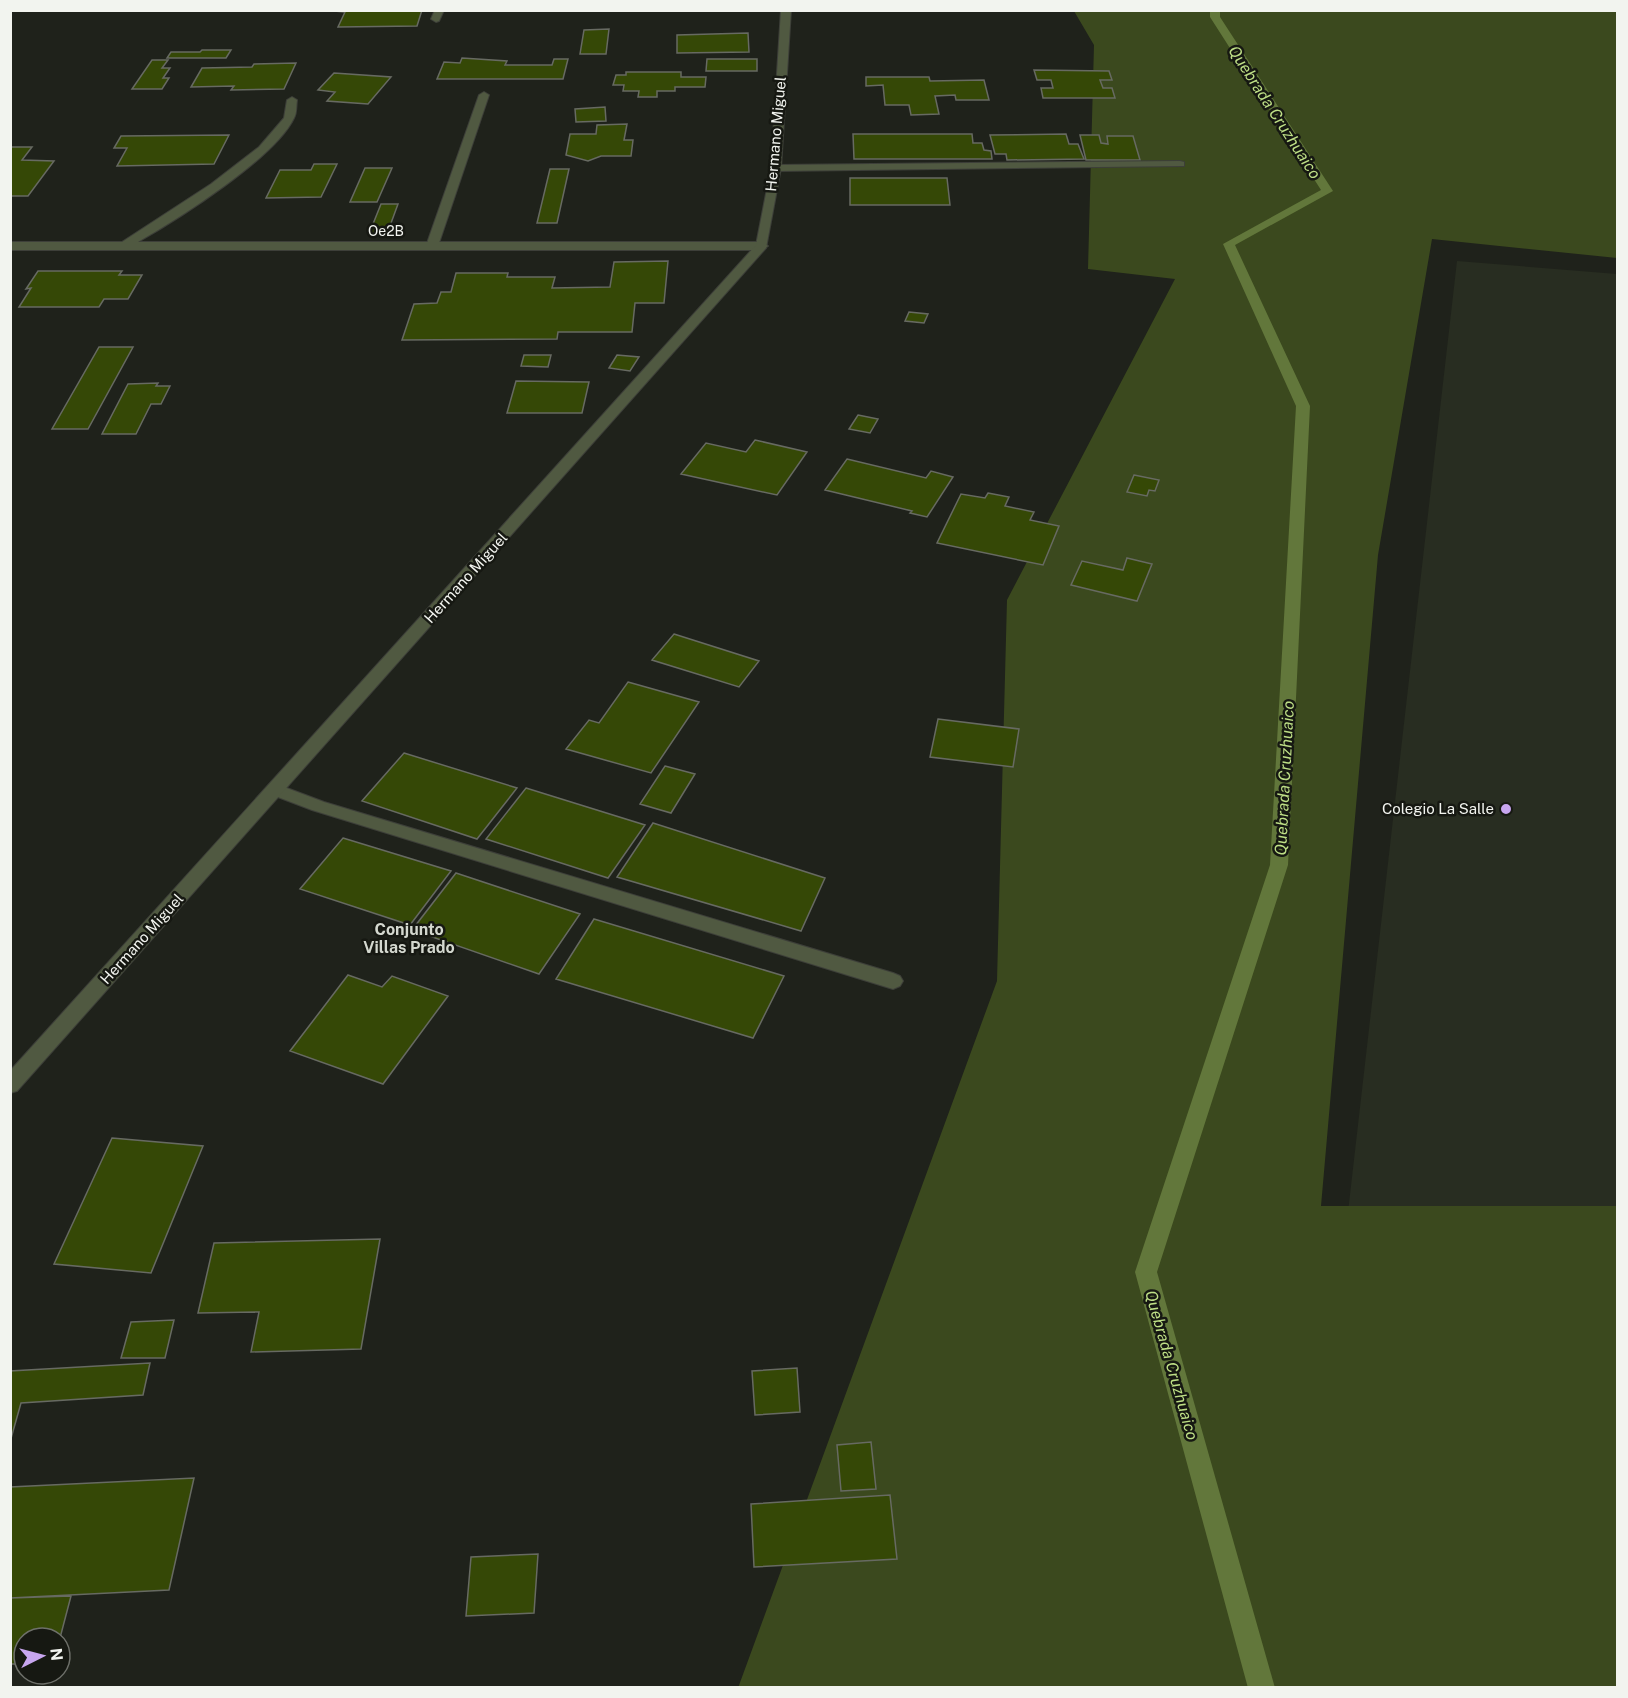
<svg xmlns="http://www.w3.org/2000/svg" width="1628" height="1698" font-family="'Public Sans',sans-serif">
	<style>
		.built { fill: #282d21 }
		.green { fill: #3b491e }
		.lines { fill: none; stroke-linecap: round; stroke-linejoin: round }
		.stream { fill: #62773b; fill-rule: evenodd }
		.building { fill: #354806; stroke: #676a62; stroke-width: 1.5 }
		.service-casing { stroke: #3d3f39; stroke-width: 2 }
		.minor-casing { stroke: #3d3f39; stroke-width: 2 }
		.tertiary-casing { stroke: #3d3f39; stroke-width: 2 }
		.service { fill: #505941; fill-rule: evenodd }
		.minor { fill: #505941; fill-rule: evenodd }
		.tertiary { fill: #505941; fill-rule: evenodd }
		.poi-dot { fill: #c8a6ef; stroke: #161812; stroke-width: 2 }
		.labels { text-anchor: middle; stroke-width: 5; stroke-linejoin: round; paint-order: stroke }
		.far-street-label { font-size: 14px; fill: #f2f4ef; stroke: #161812 }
		.street-label { font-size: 15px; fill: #f2f4ef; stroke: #161812 }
		.poi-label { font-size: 15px; fill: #f2f4ef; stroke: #161812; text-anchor: end }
		.water-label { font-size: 16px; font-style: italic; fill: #bedf86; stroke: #161812 }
		.neighbourhood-label { font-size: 16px; font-weight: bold; fill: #d4d8cf; stroke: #161812 }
	</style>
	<rect width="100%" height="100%" fill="#1f221b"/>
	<!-- built -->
	<path class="built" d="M1457 261 1617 274V1687L1333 1343Z"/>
	<!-- green -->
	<path class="green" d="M1074 11H1617V258L1432 239 1378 555 1321 1206H1617V1687L738 1688 997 981 1007 600 1175 279 1088 269 1094 45Z"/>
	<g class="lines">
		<!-- stream -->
		<path class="stream" d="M1210 10H1220V17L1333 191 1235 245 1310 406 1288 865 1157 1272 1275 1688H1248L1135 1272 1270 865 1296 406 1223 244 1321 190 1210 17Z"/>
	</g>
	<!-- building -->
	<path class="building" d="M323 10H422L417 26 338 27 345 12Z
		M609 29 606 54H580L584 30Z
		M748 33 749 52 677 53V35Z
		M202 50H231L226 58H167L171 52H200Z
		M462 58 507 61 505 65H552L554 59H568L563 79H437L444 62 460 63Z
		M707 59H757V71H706Z
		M152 60H168L162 68H170L163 78H169L162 89H132Z
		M296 63 284 89 231 90 234 86 191 87 202 68 252 67 254 64Z
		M1034 70 1109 71 1112 80H1100L1103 88H1112L1115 98H1043L1041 88H1053L1051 80H1037Z
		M626 72H681V77H706L705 87H675V91H657V97H638L639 91H623L624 85H613L616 75H626Z
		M334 73 391 77 368 104 327 101 335 92 318 90Z
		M866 77H929L930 81 984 80 989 100H956L955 95 935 96 939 114 911 115 909 105H885L883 85 866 86Z
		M605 107 606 121 576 122 575 109Z
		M627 124 624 140H633L631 156H601L588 161 566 155 570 134H596L597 125Z
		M853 134H972L973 143H982L984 150 991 151 992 159H854Z
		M1066 134 1069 144H1078L1084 159 1007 160 1006 154H995L990 135Z
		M229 135 214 164 117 166 127 148H114L121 136Z
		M1080 135H1099L1101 143 1108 144 1107 136H1133L1140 160H1086Z
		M10 147H32L22 160 54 161 28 196H10Z
		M314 164H337L321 197 266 198 280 170H311Z
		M365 168H392L377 202H350Z
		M550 169H569L557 223H537Z
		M850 178H947L950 205H850Z
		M381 204H398L387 234H369Z
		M668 261 664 303H635L632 332H558L557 339 402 340 414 304 437 303 441 292H451L456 273H508L507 277H555L552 288 610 287 614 262Z
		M38 271H122L119 275H142L128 299H104L99 307H19L31 288 26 289Z
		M909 312 928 314 924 323 905 321Z
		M99 347H133L88 429H52Z
		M524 355H551L548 367 521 366Z
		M617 355 639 357 630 371 609 368Z
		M516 381 589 382 582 413H507Z
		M158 383 156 386H170L161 404H151L136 434H102L128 384Z
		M858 415 878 419 870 433 849 429Z
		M755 440 807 452 777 495 681 474 706 443 746 452Z
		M847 459 926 478 931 471 953 477 927 517 910 513 912 511 825 490Z
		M1134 475 1159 480 1155 491 1149 490 1147 496 1127 492Z
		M988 493 1009 497 1005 506 1034 512 1030 520 1059 526 1043 565 937 543 961 494 985 498Z
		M1127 558 1152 564 1137 601 1071 585 1082 561 1123 570Z
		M674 634 759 661 739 687 652 660Z
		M628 682 699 702 651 773 566 749 589 720 599 723Z
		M938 719 1019 729 1013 767 930 757Z
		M404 753 517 788 477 839 362 801Z
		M665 766 695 774 671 813 640 804Z
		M526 788 645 825 608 878 486 839Z
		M653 823 825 878 801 931 617 877Z
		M343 838 451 871 410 925 300 889Z
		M456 873 580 914 539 974 412 930Z
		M594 919 784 976 753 1038 556 979Z
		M348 975 382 987 392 976 448 996 383 1084 290 1051Z
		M112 1138 203 1146 151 1273 54 1264Z
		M380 1239 361 1349 251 1352 259 1312 198 1313 214 1243Z
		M174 1320 165 1358H121L131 1322Z
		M150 1363 143 1395 21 1403 10 1442V1371Z
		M797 1368 800 1412 755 1415 752 1371Z
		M871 1442 876 1489 841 1491 837 1445Z
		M194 1478 169 1590 10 1598V1487Z
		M890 1495 897 1559 754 1567 751 1504Z
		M538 1554 534 1613 466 1616 471 1557Z
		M71 1596 60 1638H24V1664H10V1598Z"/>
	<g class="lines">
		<defs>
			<path id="service" d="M484 92 489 95 438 246 432 250 428 248 426 246 479 95Z
				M1180 161 1184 162V166L776 171 771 168 776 165Z"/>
			<path id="minor" d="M435 10H444L439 21 436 22 431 19Z
				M292 97 297 100C296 106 297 113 294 118 275 158 178 219 138 242H762L768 246 762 250H10V242H122L211 184 259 147 284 118 287 100Z
				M276 784 324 802 893 973 900 976 903 981 900 986 893 989 312 810 270 794 267 790 270 786Z"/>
			<path id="tertiary" d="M781 10H791L781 168 766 248 17 1091 10 1093V1071L756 245 771 168Z"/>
		</defs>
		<!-- service casing -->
		<use href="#service" class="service-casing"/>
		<!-- minor casing -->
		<use href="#minor" class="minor-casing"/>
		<!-- tertiary casing -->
		<use href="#tertiary" class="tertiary-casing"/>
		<!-- service -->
		<use href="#service" class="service"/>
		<!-- minor -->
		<use href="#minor" class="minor"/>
		<!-- tertiary -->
		<use href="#tertiary" class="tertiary"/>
	</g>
	<!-- markers -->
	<circle class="poi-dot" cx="1506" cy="809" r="6"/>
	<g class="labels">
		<!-- far-street labels -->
		<g class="far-street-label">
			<text x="386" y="236">Oe2B</text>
		</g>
		<!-- street labels -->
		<g class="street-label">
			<text transform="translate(776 134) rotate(-85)" y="5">Hermano Miguel</text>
			<text transform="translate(466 578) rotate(-48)" y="5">Hermano Miguel</text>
			<text transform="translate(142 939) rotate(-48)" y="5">Hermano Miguel</text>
		</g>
		<!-- poi labels -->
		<g class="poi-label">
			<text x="1494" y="814">Colegio La Salle</text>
		</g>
		<!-- water labels -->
		<g class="water-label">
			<text transform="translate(1275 112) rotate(57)" y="6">Quebrada Cruzhuaico</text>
			<text transform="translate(1284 778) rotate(-87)" y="6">Quebrada Cruzhuaico</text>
			<text transform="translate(1172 1365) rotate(74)" y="6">Quebrada Cruzhuaico</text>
		</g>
		<!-- neighbourhood labels -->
		<g class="neighbourhood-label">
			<text x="409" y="935">Conjunto<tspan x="409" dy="18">Villas Prado</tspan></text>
		</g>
	</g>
	<!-- border -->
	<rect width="1628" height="1698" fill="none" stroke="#f2f4ef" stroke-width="24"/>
	<!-- north arrow -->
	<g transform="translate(42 1656) rotate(84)"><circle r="28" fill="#161812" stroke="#6e706a" stroke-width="1.5"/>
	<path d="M0-4.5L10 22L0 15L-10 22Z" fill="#c8a6ef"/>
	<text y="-9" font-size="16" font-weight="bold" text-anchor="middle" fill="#f2f4ef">N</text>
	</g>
</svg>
